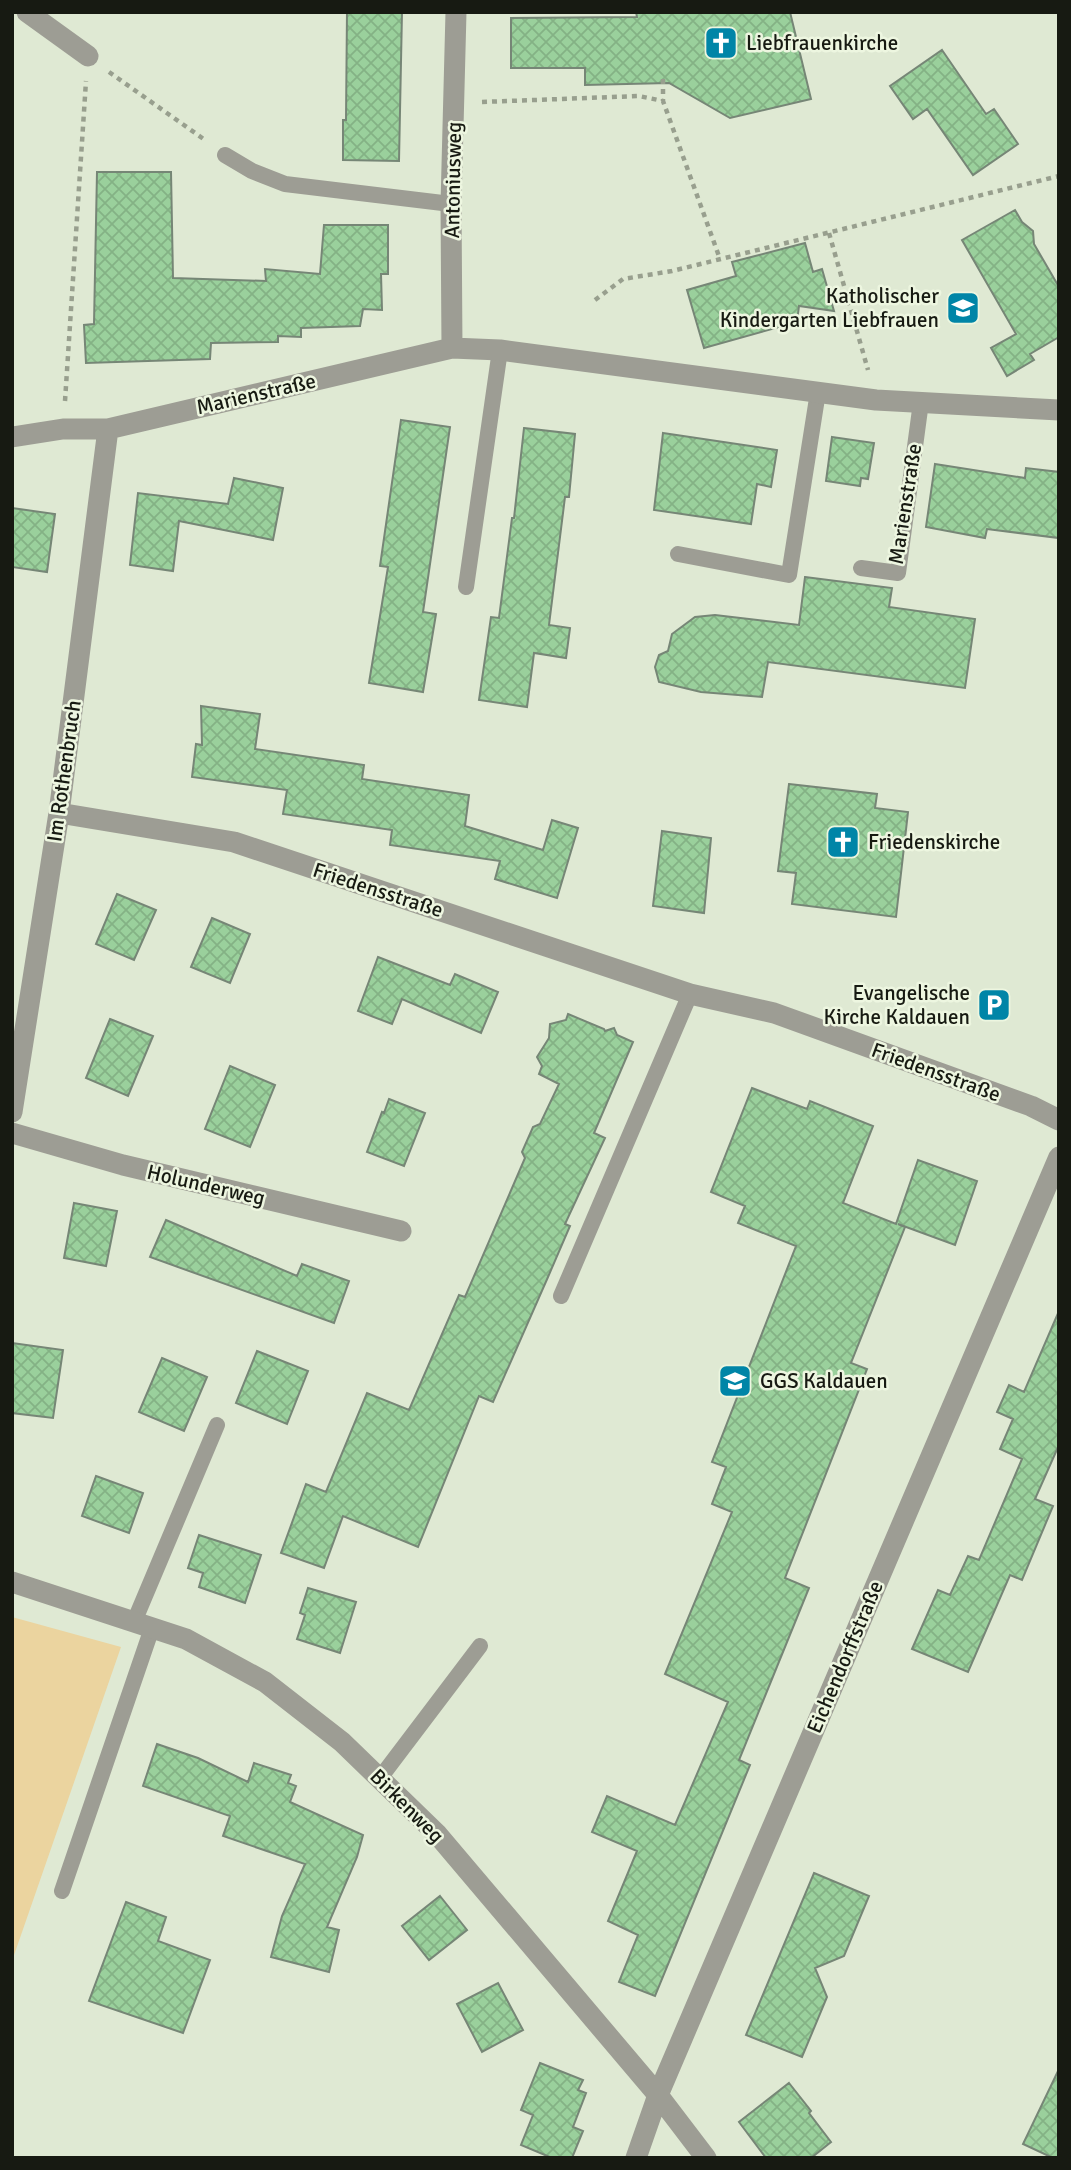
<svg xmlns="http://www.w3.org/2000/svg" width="1071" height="2170" font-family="Signika,sans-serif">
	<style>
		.green { fill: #ebd49f }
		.building { fill: url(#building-cross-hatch); stroke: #768676; stroke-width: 2 }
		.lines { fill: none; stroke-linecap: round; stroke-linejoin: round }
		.path { stroke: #989f8e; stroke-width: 4.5; stroke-dasharray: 5 5; stroke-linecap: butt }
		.lane { stroke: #9d9d94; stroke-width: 16 }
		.street { stroke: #9d9d94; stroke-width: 21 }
		.labels { text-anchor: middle; stroke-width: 5; stroke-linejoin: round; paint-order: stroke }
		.poi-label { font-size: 21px; fill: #171a12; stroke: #edf6e0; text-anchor: start }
		.street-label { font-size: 21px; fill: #171a12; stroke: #edf6e0 }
	</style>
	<defs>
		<pattern id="building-cross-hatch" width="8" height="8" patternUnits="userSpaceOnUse" patternTransform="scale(1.75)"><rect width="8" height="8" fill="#9ad09c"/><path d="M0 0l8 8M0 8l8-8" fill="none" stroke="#84b285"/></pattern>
	</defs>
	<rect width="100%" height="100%" fill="#dfe9d3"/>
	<!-- green -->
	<path class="green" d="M12 1617 121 1647 12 1961Z"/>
	<!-- building -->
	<path class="building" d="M347 12H402L399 161 343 160V120H346Z
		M636 12H790L811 99 730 118 669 83 585 85V68H511V18L637 17Z
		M942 50 986 114 994 109 1018 144 973 175 927 109 913 119 890 86Z
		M97 172H171L173 278 266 281 265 269 320 274 324 225H388V274H381L382 310 363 309 360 326 301 328V337L278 336V342L211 343 210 359 86 363 84 325 94 324Z
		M1015 210 1022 222 1033 231 1034 244 1059 287V337L1030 354 1034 360 1007 376 991 348 1016 334 962 240Z
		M805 243 813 272 822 269 834 311 799 306 797 322 704 348 687 290 736 276 732 262Z
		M401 420 450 427 423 612 436 614 423 692 369 683 388 567 380 566Z
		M524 428 575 434 569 497H565L549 625 570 628 566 658 534 653 527 707 479 700 491 617 499 618 512 518H514Z
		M663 433 777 450 771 487 757 484 751 524 654 510Z
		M832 437 874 443 868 479 861 478 860 486 826 481Z
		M935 464 1025 478 1026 468 1059 472V538L987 529 985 538 926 527Z
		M234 478 283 488 273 540 179 521 173 571 130 565 138 493 228 504Z
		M12 508 55 514 47 572 12 567Z
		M805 577 892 588 889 607 975 619 965 688 768 662 762 697 701 692 659 682 655 667 659 655 668 651 672 634 695 617 715 615 799 625Z
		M201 706 260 714 255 749 364 765 362 779 469 795 465 826 543 850 552 820 578 828 557 898 495 879 500 861 390 845 392 830 283 814 287 790 192 777 196 744 202 745Z
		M789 784 877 794 875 808 908 812 896 917 792 904 796 873 778 871Z
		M662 831 711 838 704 913 653 906Z
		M117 894 156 910 134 960 96 944Z
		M212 918 250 934 230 983 191 967Z
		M378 957 450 985 455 974 498 992 481 1033 402 999 392 1024 358 1011Z
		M568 1014 604 1029 605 1031 614 1028 617 1035 633 1042 594 1133 605 1138 565 1224 570 1226 548 1277 493 1402 479 1396 418 1547 343 1516 324 1568 281 1553 306 1484 326 1492 367 1393 409 1410 459 1295 465 1297 525 1158 522 1152 533 1127 540 1124 559 1084 539 1074 542 1066 537 1057 549 1038 550 1024 566 1020Z
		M110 1019 153 1036 128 1096 86 1078Z
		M230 1066 275 1085 250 1147 205 1129Z
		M752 1088 807 1109 810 1101 873 1126 843 1203 896 1224 918 1160 977 1181 955 1245 898 1224 905 1227 851 1363 867 1369 785 1578 809 1588 739 1760 750 1765 655 1996 619 1982 638 1935 608 1921 637 1851 592 1832 607 1796 675 1825 728 1702 665 1674 732 1512 712 1504 726 1467 712 1462 796 1246 738 1223 745 1206 711 1192Z
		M389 1099 425 1113 404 1166 367 1152 382 1112 384 1113Z
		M74 1203 117 1211 106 1266 64 1258Z
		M166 1220 297 1276 302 1264 349 1281 334 1323 150 1257Z
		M1059 1311V1445L1035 1499 1053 1506 1022 1580 1010 1575 968 1672 912 1649 938 1590 950 1595 968 1556 979 1560 1022 1459 1000 1449 1013 1419 997 1412 1009 1385 1024 1392Z
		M12 1343 63 1350 53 1418 12 1413Z
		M257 1351 308 1371 287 1424 236 1403Z
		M162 1358 207 1377 184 1431 139 1412Z
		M96 1476 143 1493 129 1533 82 1516Z
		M199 1535 261 1555 245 1603 199 1587 203 1573 188 1568Z
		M308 1588 356 1602 340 1653 297 1639 305 1615 300 1613Z
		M157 1744 198 1758 248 1782 254 1763 291 1775 288 1783 296 1786 290 1802 363 1835 357 1857 327 1927 339 1930 329 1972 271 1957 282 1916 305 1864 223 1836 230 1816 143 1786Z
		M814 1873 869 1896 844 1956 815 1968 827 1997 802 2057 746 2035Z
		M440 1896 467 1930 429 1960 402 1926Z
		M126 1902 166 1917 158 1941 210 1960 183 2033 89 2001Z
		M498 1983 523 2030 482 2052 457 2004Z
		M540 2063 583 2080 578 2090 586 2093 573 2127 583 2131 572 2158H552L521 2145 533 2115 521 2110Z
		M1059 2069V2158H1053L1023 2144Z
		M789 2083 811 2111 809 2113 831 2142 811 2158H766L739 2122Z"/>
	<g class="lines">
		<!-- path -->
		<path class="path" d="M109 72 205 140
			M663 79V101
			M482 102 639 96 663 101 720 259
			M829 233 868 370
			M595 300 623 279 672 271 1059 176
			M65 401 86 81"/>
		<!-- lane -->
		<path class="lane" d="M225 155 252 171 285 184 451 204
			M678 554 789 575 818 392
			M861 568 898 573 921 402
			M466 587 500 350
			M561 1296 690 994
			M134 1622 217 1425
			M380 1778 480 1646
			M62 1891 152 1628"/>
		<!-- street -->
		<path class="street" d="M27 12 88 56
			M452 348 451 204 456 12
			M12 437 63 429H108L452 348 500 350 876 400 1059 410
			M59 813 234 842 690 994 774 1013 1031 1106 1059 1120
			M12 1112 59 813 108 429
			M12 1133 123 1165 401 1231
			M12 1582 186 1639 265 1682 342 1742 437 1834 658 2095 706 2158
			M636 2158 658 2095 1059 1157"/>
	</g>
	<!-- icons -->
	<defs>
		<symbol id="church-square" viewBox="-11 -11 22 22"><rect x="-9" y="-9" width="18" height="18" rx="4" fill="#0085a7" stroke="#edf6e0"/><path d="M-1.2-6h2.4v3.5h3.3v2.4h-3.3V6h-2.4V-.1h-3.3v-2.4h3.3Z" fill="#fff"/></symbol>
		<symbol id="school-square" viewBox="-11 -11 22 22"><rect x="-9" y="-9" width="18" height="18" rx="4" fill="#0085a7" stroke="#edf6e0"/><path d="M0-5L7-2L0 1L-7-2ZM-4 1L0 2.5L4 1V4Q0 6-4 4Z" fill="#fff"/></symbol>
		<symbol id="parking-square" viewBox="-11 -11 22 22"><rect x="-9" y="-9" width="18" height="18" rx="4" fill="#0085a7" stroke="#edf6e0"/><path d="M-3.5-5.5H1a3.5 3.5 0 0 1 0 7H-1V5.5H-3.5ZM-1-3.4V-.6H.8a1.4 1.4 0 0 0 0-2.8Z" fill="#fff"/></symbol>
	</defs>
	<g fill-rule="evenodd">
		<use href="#church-square" x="702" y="24" width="38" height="38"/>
		<use href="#school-square" x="944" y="289" width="38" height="38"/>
		<use href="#church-square" x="824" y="823" width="38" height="38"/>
		<use href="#parking-square" x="975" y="986" width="38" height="38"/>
		<use href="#school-square" x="716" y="1362" width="38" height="38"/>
	</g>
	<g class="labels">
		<!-- poi labels -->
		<g class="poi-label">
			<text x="746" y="50">Liebfrauenkirche</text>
			<text x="939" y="303" text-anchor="end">Katholischer<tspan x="939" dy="24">Kindergarten Liebfrauen</tspan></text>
			<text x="868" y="849">Friedenskirche</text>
			<text x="970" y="1000" text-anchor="end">Evangelische<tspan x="970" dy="24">Kirche Kaldauen</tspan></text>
			<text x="760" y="1388">GGS Kaldauen</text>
		</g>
		<!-- street labels -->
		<g class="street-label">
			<text transform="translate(453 180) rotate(-89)" y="7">Antoniusweg</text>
			<text transform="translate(256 394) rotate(-13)" y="7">Marienstraße</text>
			<text transform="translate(905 504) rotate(-81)" y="7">Marienstraße</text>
			<text transform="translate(64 771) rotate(-82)" y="7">Im Rothenbruch</text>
			<text transform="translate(378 890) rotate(18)" y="7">Friedensstraße</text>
			<text transform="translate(936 1072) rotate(20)" y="7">Friedensstraße</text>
			<text transform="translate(206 1185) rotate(13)" y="7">Holunderweg</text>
			<text transform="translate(845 1657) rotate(-67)" y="7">Eichendorffstraße</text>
			<text transform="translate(407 1806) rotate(45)" y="7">Birkenweg</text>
		</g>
	</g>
	<!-- border -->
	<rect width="1071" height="2170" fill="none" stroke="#171a12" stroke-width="28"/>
</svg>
